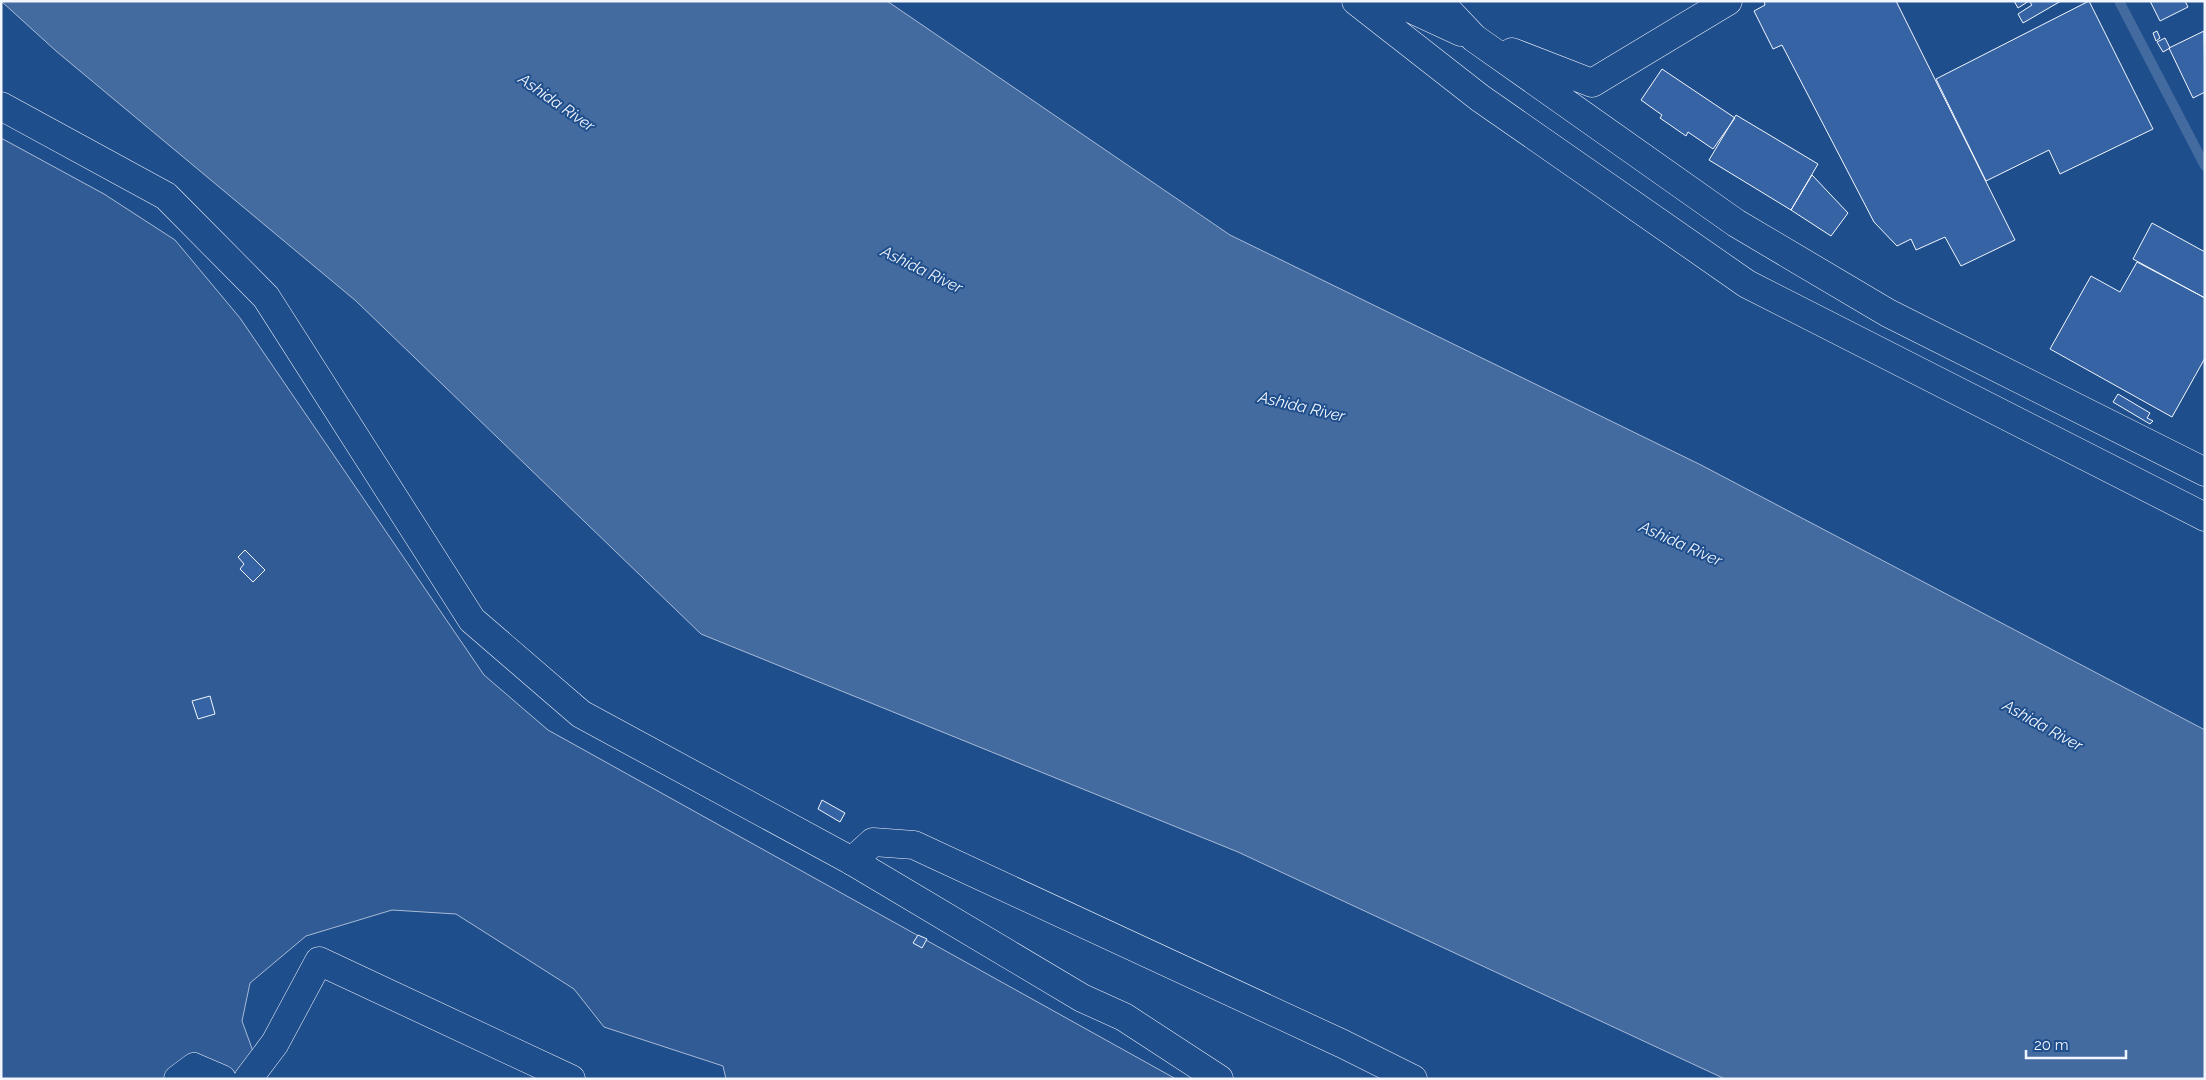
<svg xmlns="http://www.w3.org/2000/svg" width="2206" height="1080" font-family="Raleway,sans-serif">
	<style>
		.built { fill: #305b95; stroke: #a8bbd7 }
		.water { fill: #446ba0; stroke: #a8bbd7 }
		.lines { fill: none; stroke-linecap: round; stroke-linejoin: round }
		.stream { stroke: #446ba0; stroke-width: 10 }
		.building { fill: #3563a3; stroke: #f2f6ff }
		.street-casing { stroke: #f2f6ff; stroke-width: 29 }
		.secondary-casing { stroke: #f2f6ff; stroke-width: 29 }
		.street { stroke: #1f4e8c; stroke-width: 28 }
		.secondary { stroke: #1f4e8c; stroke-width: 28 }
		.labels { text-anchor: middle; stroke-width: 4; stroke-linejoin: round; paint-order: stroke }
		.water-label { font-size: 16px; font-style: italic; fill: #f2f6ff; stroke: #1f4e8c }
	</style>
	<rect width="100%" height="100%" fill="#1f4e8c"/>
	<!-- built -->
	<path class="built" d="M1 138 104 194 175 240 240 318 484 675 548 730 1176 1079H726L723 1066 604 1027 574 989 456 914 392 910 306 936 250 983 242 1021 263 1079H1Z"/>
	<!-- water -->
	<path class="water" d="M1 1H887L1230 235 1701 465 2205 730V1079H1725L1238 852 701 634 356 301 56 51Z"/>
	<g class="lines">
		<!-- stream -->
		<path class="stream" d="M2119 1 2205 166"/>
	</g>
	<!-- building -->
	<path class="building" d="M1764 1H1896L2015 240 1961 266 1945 237 1916 250 1911 239 1897 246 1874 222 1782 45 1773 49 1754 11 1765 5Z
		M2014 1H2061L2023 23 2018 14 2032 5 2029 1 2018 8Z
		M2089 1 2153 129 2060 174 2049 150 1986 181 1936 79Z
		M2150 1H2185L2188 7 2160 21Z
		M2157 31 2160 38 2156 41 2153 33Z
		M2204 31 2205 92 2193 98 2169 48Z
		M2165 38 2170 48 2163 52 2157 42Z
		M1662 69 1735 118 1713 149 1688 132 1686 136 1660 118 1662 115 1641 100Z
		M1736 115 1818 164 1791 210 1709 160Z
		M1812 175 1848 213 1831 236 1791 210Z
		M2152 223 2205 252V298L2133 259Z
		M2137 262 2205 298V358L2172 417 2050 349 2091 276 2120 292Z
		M2118 394 2150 413 2147 418 2153 421 2150 424 2113 402Z
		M245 550 265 570 253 582 240 569 244 564 238 557Z
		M210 696 215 714 198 719 192 701Z
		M822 800 845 813 840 822 818 809Z
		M918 935 927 939 922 948 913 943Z"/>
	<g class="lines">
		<defs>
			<path id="street" d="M1356 1 1480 98 1747 284 2205 517
				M1394 1 1461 32
				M1439 1 1474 38 1736 223 1888 313 2205 472
				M1512 52 1592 83 1728 1
				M852 861 873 842 914 845 1343 1044 1413 1079
				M178 1079 194 1067 222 1079
				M248 1079 275 1043 319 961 571 1079"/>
			<path id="secondary" d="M1 106 166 196 266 297 472 620 581 714 852 861 1082 998 1124 1017 1219 1079"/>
		</defs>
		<!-- street casing -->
		<use href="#street" class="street-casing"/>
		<!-- secondary casing -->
		<use href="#secondary" class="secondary-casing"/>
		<!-- street -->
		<use href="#street" class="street"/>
		<!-- secondary -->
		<use href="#secondary" class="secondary"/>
	</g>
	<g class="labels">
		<!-- water labels -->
		<g class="water-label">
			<text transform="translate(557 102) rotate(35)" y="6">Ashida River</text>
			<text transform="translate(922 269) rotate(26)" y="6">Ashida River</text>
			<text transform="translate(1302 406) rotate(13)" y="6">Ashida River</text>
			<text transform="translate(1681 543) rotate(24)" y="6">Ashida River</text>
			<text transform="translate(2043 725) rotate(29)" y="6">Ashida River</text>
		</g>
	</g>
	<!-- border -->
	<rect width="2206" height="1080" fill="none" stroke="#f2f6ff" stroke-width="5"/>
	<!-- scale -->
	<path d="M2026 1050v8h100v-8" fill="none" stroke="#f2f6ff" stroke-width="2.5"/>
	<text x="2034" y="1050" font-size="15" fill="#f2f6ff" stroke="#1f4e8c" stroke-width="4" paint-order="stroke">20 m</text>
</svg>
